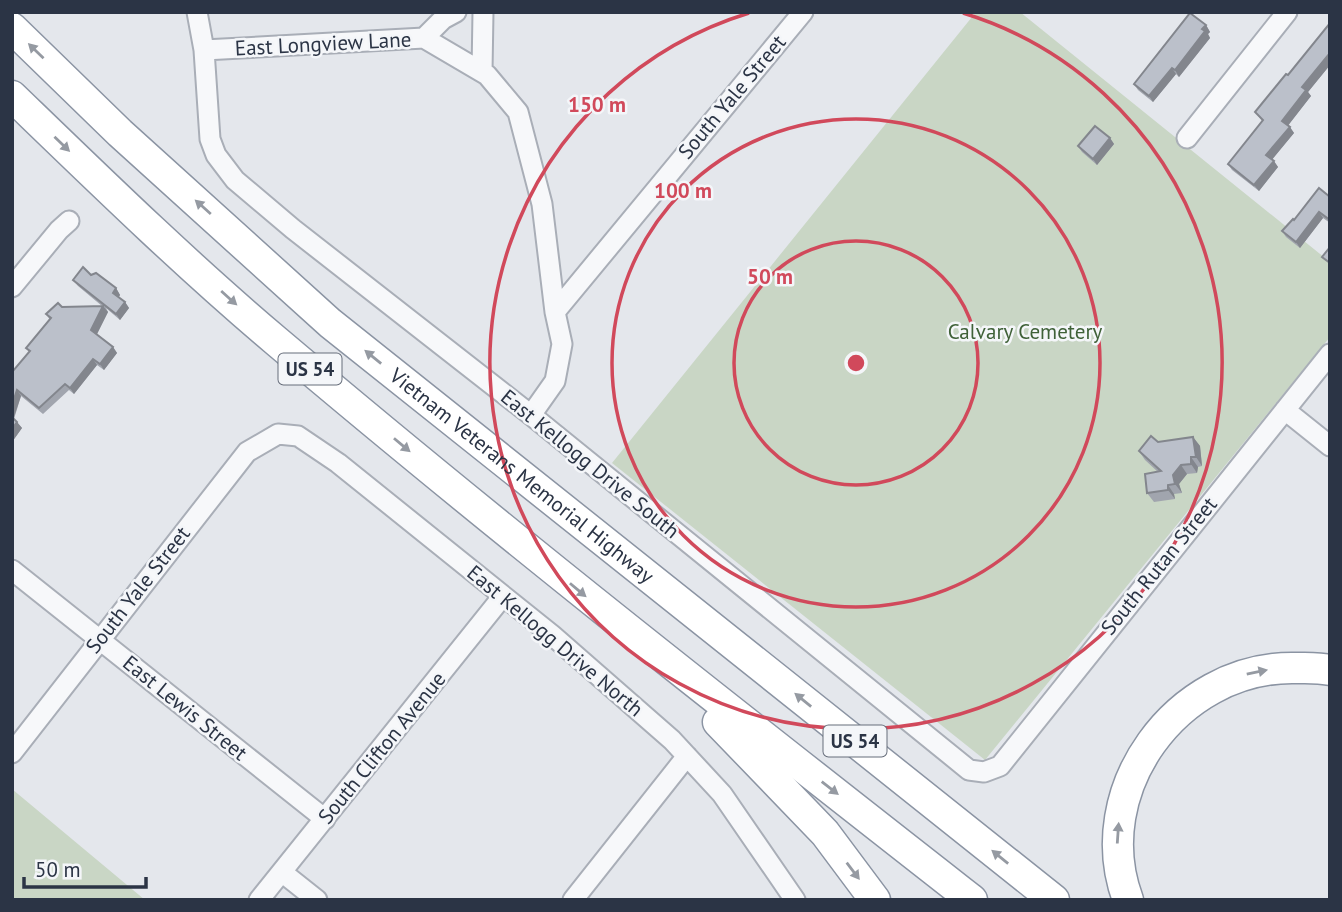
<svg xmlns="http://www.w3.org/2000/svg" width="1342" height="912" font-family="'PT Sans',sans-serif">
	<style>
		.green { fill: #c9d6c5 }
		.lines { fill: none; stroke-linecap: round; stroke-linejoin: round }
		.minor-casing { stroke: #a9aeb7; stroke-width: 23 }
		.highway-casing { stroke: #8b94a3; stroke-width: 33 }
		.minor { stroke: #f7f8fa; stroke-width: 19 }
		.highway { stroke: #fff; stroke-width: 30 }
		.wall { fill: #a1a5ae }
		.shaded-wall { fill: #83868d }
		.building { fill: #bbc0ca; stroke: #83868d; stroke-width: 2 }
		.oneway { fill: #959aa2 }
		.ring { fill: none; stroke: #d1495b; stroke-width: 3.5 }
		.labels { text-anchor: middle; stroke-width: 5; stroke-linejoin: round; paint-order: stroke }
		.shield { fill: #f4f6f9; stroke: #676e7b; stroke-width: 2 }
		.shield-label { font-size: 19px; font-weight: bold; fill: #2b3445 }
		.street-label { font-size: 21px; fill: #2b3445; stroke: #f4f6f9 }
		.park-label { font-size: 21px; fill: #3f6138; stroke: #f4f6f9 }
		.centre { fill: #d1495b; stroke: #f4f6f9; stroke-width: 3.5 }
		.ring-label { font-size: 21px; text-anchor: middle; font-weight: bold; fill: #d1495b; stroke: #f4f6f9; stroke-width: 5; stroke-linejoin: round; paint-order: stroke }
	</style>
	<rect width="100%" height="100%" fill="#e4e7ec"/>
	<!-- green -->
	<path class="green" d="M976 12H1020L1330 262V337L985 760 612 463Z
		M12 789 145 900H12Z"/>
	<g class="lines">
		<defs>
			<path id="minor" d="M197 12 204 50 210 139 216 155 235 180 293 229 531 415 969 770 984 772 1000 766 1330 354
				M424 38 443 19 456 12
				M204 50 424 38 487 75 518 112 542 204 555 312 562 344 555 381 531 415
				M482 72 483 12
				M1187 138 1287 12
				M12 287 59 230 69 221
				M555 312 803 12
				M1285 410 1330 446
				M12 570 325 819
				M12 753 247 452 278 434 298 436 338 463 552 635 672 740 722 794 795 900
				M283 873 317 900
				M259 900 503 596
				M573 900 687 756"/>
			<g id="highway">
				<path id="s1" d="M12 28 120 133 330 323 1054 900"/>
				<path d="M12 96C98 179 184 263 275 340 503 533 737 716 972 900"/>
				<path d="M718 722 825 833 875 900"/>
				<path d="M1128 900C1087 790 1177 668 1292 668 1305 668 1318 667 1330 670"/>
			</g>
		</defs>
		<!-- minor casing -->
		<use href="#minor" class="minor-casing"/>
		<!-- highway casing -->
		<use href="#highway" class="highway-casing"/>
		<!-- minor -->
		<use href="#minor" class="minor"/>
		<!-- highway -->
		<use href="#highway" class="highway"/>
	</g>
	<!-- wall -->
	<path class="wall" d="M1330 23V65L1308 92 1311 96 1288 125 1294 133 1272 159 1278 167 1259 191 1232 170 1228 164 1262 121 1255 112 1288 75Z
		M1206 25 1210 32 1208 34 1210 38 1179 77 1176 74 1153 102 1138 90 1134 84Z
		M1110 138 1114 144 1097 165 1082 152 1078 146Z
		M1330 197V223L1323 218 1300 248 1286 237 1282 231 1294 220Z
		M91 275 116 288 120 295 119 297 125 302 129 308 120 320 106 308 108 312 97 334 113 347 117 353 104 370 97 365 74 394 69 390 43 414 21 396 14 419 22 428 12 442V372L29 352 26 348 50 320 46 314 62 307 102 306 78 286 73 280Z
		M1193 437 1200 446 1202 466 1198 467 1197 473 1187 474 1179 484 1182 493 1174 494 1175 499 1154 502 1147 493 1158 472 1145 460 1139 451 1158 442Z"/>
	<!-- shaded-wall -->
	<path class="shaded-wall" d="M1206 25 1210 32 1208 34 1210 38 1179 77 1175 70Z
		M1330 53V65L1308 92 1311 96 1287 127 1282 121 1302 87Z
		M1172 68 1176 74 1153 102 1149 96Z
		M1290 127 1294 133 1271 161 1266 155Z
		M1110 138 1114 144 1097 165 1093 159Z
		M1274 161 1278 167 1259 191 1254 185Z
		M1319 212 1323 218 1300 248 1296 242Z
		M116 288 120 295 117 299 113 293Z
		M125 302 129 308 120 320 116 314Z
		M103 306 108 312 96 336 91 330Z
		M113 347 117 353 104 370 100 364Z
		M93 359 97 365 74 394 70 388Z
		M17 390 21 396 13 420 12 418V405Z
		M17 422 22 428 12 442V429Z
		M1193 437 1200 446 1202 466 1196 457Z
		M1191 457 1198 467 1197 473 1191 464Z
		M1181 465 1187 474 1179 484 1182 493 1175 484 1173 475Z
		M1168 485 1174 494 1175 499 1168 490Z"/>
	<!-- building -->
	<path class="building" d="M1190 13 1206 25 1202 29 1205 31 1175 70 1172 68 1149 96 1134 84Z
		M1330 23V53L1302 87 1306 90 1282 121 1290 127 1266 155 1274 161 1254 185 1228 164 1263 120 1255 112 1286 74 1288 75Z
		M1095 126 1110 138 1093 159 1078 146Z
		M1319 188 1330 197V220L1319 212 1296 242 1282 231 1293 219 1294 220Z
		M1330 247V263L1322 257Z
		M83 267 91 275 96 273 116 288 113 293 125 302 116 314 73 280Z
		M58 303 62 307 103 306 91 330 113 347 100 364 93 359 70 388 65 384 39 408 17 390 12 405V372L30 351 26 348 51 318 46 314Z
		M12 417 17 422 12 429Z
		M1151 436 1158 442 1193 437 1196 457H1191V464L1181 465 1173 475 1175 484 1168 485V490L1147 493 1145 474 1161 471 1139 451Z"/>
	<!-- one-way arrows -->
	<defs><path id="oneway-solid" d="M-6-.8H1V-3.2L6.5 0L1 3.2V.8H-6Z" transform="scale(1.75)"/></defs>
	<g class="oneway">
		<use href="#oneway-solid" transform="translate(36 51) rotate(-136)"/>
		<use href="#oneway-solid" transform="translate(62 144) rotate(44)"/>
		<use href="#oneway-solid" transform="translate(203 207) rotate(-138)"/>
		<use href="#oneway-solid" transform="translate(229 298) rotate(42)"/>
		<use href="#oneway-solid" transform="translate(373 357) rotate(-141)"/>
		<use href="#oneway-solid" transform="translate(402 445) rotate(40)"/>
		<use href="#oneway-solid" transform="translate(578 590) rotate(40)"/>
		<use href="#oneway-solid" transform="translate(1257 672) rotate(-12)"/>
		<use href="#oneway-solid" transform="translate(803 700) rotate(-141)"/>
		<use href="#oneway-solid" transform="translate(830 788) rotate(38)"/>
		<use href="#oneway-solid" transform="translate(1118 833) rotate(-86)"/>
		<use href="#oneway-solid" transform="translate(1000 857) rotate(-141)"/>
		<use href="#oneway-solid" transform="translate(853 871) rotate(53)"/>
	</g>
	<!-- distance rings -->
	<g class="ring">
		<circle cx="856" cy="363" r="122"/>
		<circle cx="856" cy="363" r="244"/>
		<path d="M963 13A366 366 0 1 1 749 13"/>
	</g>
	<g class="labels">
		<!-- shield labels -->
		<g class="shield">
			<rect x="278.5" y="353.5" width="63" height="31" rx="5"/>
			<rect x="823.5" y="725.5" width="63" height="31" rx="5"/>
		</g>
		<g class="shield-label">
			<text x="310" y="376">US 54</text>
			<text x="855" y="748">US 54</text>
		</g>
		<!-- street labels -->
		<g class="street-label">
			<text transform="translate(323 44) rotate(-3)" y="7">East Longview Lane</text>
			<text transform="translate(732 97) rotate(-50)" y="7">South Yale Street</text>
			<text transform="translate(590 464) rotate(39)" y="7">East Kellogg Drive South</text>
			<text dy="7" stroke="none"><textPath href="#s1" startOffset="679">Vietnam Veterans Memorial Highway</textPath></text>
			<text transform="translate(1159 566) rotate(-51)" y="7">South Rutan Street</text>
			<text transform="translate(138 590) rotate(-52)" y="7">South Yale Street</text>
			<text transform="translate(555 641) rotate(40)" y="7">East Kellogg Drive North</text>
			<text transform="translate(185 708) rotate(39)" y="7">East Lewis Street</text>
			<text transform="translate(382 748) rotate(-51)" y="7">South Clifton Avenue</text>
		</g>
		<!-- park labels -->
		<g class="park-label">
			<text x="1025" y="339">Calvary Cemetery</text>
		</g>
	</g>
	<circle cx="856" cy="363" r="10" class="centre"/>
	<g class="ring-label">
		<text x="597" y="112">150 m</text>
		<text x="683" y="198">100 m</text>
		<text x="770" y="284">50 m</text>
	</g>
	<!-- border -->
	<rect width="1342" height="912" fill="none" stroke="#2b3445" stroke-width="28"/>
	<!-- scale -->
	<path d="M24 877v10h122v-10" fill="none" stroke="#2b3445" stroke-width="3.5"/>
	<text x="35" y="877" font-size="21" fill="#2b3445" stroke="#f4f6f9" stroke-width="5" paint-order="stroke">50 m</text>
</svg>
